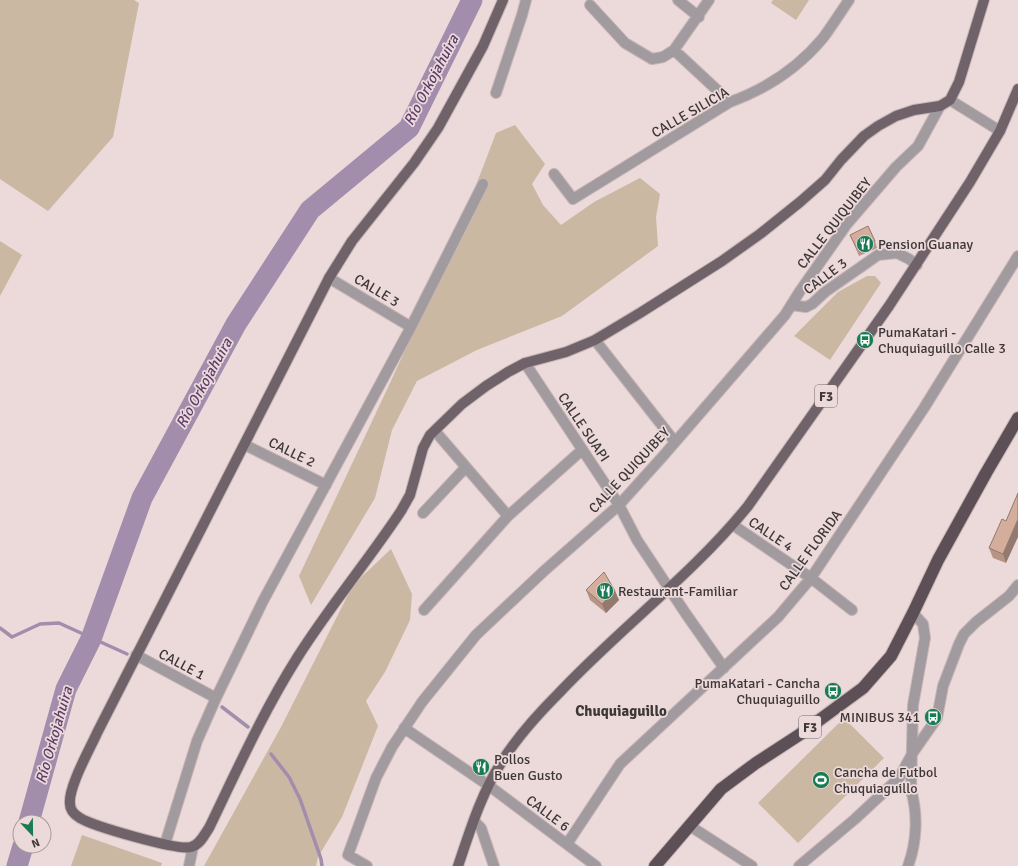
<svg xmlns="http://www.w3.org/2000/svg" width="1018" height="866" font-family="Signika,sans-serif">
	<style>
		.green { fill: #cab8a2 }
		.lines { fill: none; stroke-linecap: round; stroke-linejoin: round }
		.stream { stroke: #a28dac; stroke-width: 3.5 }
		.river { stroke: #a28dac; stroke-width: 21 }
		.minor-casing { stroke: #c6b5b6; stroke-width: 12 }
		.major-casing { stroke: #c6b5b6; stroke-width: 12 }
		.highway-casing { stroke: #c6b5b6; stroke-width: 14 }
		.minor { stroke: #a19a9e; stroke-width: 10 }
		.major { stroke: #6f6269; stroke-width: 10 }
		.highway { stroke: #5c4f56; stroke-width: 12 }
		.wall { fill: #b69587 }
		.shaded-wall { fill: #94796e }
		.building { fill: #d4ad9d; stroke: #94796e }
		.labels { text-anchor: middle; stroke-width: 3.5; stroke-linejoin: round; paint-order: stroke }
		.shield { fill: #ecd9da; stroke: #726868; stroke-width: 1 }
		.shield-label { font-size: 13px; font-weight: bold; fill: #3e3737 }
		.street-label { font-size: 14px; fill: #3e3737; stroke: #ecd9da }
		.poi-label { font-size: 14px; fill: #3e3737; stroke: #ecd9da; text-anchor: start }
		.water-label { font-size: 15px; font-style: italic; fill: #5c3d6a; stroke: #ecd9da }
		.neighbourhood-label { font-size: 15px; font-weight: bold; fill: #3e3737; stroke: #ecd9da }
	</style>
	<rect width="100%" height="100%" fill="#ecd9da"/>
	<!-- green -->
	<path class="green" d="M0 0H134L139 3 113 137 48 211 0 179Z
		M773 0H809L796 20 771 3Z
		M515 125 545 164 532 184 543 205 561 225 594 202 640 178 660 194 656 217 658 246 562 316 477 350 417 381 392 430 375 498 311 605 299 576C368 429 440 284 496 133Z
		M0 241 22 255 0 296Z
		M867 276H875L881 283 830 360 794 336 838 292Z
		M391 549 412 594 410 620 385 672 366 701 378 726 342 817 318 857 316 866H204L281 727 353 585Z
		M844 718 884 758 798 843 758 803Z
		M82 835 162 863 161 866H71Z"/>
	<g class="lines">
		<!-- stream -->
		<path class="stream" d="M0 628 12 637 40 624 59 623 127 654
			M222 707 248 727
			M271 754 289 777 300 799 321 859 322 866"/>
		<!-- river -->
		<path class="river" d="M29 822 66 689 91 639 142 498 236 324 310 210 409 128 472 0
			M17 866 23 846"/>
		<defs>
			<path id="minor" d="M678 0 699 17
				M590 5 625 43 652 59 663 57 674 50 709 0
				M674 50 730 102
				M496 93 522 15 526 0
				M950 100 1000 131
				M554 174 573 199 730 102C766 89 798 68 823 38 832 26 840 13 849 0
				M329 278 411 327
				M791 305 806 307 812 304 825 292 878 255 897 253 909 259 917 265
				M595 340 675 442
				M525 363 619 505 637 540 686 614 724 668
				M435 431 508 516
				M245 445 326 485
				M423 513 466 467
				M733 525 811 578 852 610
				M424 610 508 516 582 450
				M136 655 216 698
				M404 728 488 785 596 866
				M474 821 481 828 494 866
				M690 826 752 866
				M165 844 197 741 216 698 263 601 411 327 483 184
				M567 844 620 764 778 617 811 578 924 408 1018 256
				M189 866 193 847
				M367 866 348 855 376 778 392 747 422 702 476 635 544 571 619 505 664 455 785 315 800 291 847 224 896 167 918 146 940 106
				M799 866 855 819 899 778 912 754 937 718 943 686 959 644 964 634 976 622 1009 596 1018 585
				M908 866C917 842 918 814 911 790L913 705 925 638 923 624 913 613"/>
			<path id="major" d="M503 0 483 46 438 128 414 163 352 241 329 278 97 733C90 749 68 787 70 804 70 810 75 815 80 818 93 826 178 851 191 847 200 845 204 835 209 828 237 770 263 712 297 658 329 607 368 561 401 511L410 495 423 448 430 435 462 404 486 386 508 372 525 363 566 352 595 340 640 313 722 261 760 234 800 202 825 180 841 160 864 136 878 126 896 116 914 110 940 106 950 100 959 82 984 0
				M458 866C470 831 481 794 501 763 517 737 538 714 559 693 620 628 692 575 748 506L889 306 970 182 1000 131 1018 89"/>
			<path id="highway" d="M655 866 721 789 756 763 799 735 863 688 891 656 913 613 938 560 986 473 1018 418"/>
		</defs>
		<!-- minor casing -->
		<use href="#minor" class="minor-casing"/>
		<!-- major casing -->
		<use href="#major" class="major-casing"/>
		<!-- highway casing -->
		<use href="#highway" class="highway-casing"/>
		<!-- minor -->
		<use href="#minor" class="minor"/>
		<!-- major -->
		<use href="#major" class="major"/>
		<!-- highway -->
		<use href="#highway" class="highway"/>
	</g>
	<!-- wall -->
	<path class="wall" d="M850 235 875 241 877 248 859 256Z
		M1006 521V563L993 558 989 548Z
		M586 590 615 591 619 600 606 613 590 600Z"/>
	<!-- shaded-wall -->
	<path class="shaded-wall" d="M1018 519V537L1006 563 1003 554Z
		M615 591 619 600 606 613 602 604Z"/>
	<!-- building -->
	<path class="building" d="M868 226 875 241 857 249 850 235Z
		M1018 493V519L1003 554 989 548 1002 519 1006 521Z
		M604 572 615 591 602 604 586 590Z"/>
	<!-- icons -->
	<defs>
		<symbol id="restaurant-disc" viewBox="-11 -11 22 22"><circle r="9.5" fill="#1a7c54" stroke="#ecd9da"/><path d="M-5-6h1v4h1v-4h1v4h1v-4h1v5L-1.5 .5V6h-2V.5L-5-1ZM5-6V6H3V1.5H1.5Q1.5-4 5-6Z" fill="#fff"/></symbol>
		<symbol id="bus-disc" viewBox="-11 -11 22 22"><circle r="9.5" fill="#1a7c54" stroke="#ecd9da"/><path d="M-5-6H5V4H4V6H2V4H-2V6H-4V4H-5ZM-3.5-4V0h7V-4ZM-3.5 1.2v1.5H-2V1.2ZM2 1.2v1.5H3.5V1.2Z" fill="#fff"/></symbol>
		<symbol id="stadium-disc" viewBox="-11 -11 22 22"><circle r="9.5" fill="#1a7c54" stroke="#ecd9da"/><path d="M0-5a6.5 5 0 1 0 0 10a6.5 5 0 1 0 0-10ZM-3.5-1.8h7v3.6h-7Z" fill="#fff"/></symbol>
	</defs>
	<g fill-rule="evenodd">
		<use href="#restaurant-disc" x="855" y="234" width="20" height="20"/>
		<use href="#bus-disc" x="855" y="330" width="20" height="20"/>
		<use href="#restaurant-disc" x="595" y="581" width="20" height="20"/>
		<use href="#bus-disc" x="823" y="681" width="20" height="20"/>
		<use href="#bus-disc" x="923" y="707" width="20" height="20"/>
		<use href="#restaurant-disc" x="471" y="757" width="20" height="20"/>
		<use href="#stadium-disc" x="811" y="770" width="20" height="20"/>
	</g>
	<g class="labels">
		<!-- shield labels -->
		<g class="shield">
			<rect x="815" y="385" width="22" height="22" rx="3"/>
			<rect x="799" y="716" width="22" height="22" rx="3"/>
		</g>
		<g class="shield-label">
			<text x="826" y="401">F3</text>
			<text x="810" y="732">F3</text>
		</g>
		<!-- street labels -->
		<g class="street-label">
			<text transform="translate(690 112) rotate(-30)" y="5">CALLE SILICIA</text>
			<text transform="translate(834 223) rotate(-52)" y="5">CALLE QUIQUIBEY</text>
			<text transform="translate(825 276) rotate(-37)" y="5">CALLE 3</text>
			<text transform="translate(377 290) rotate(31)" y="5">CALLE 3</text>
			<text transform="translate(584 427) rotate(56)" y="5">CALLE SUAPI</text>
			<text transform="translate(292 452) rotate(26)" y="5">CALLE 2</text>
			<text transform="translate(629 470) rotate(-47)" y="5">CALLE QUIQUIBEY</text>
			<text transform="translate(771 534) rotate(34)" y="5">CALLE 4</text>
			<text transform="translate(810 550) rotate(-54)" y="5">CALLE FLORIDA</text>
			<text transform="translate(182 664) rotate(28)" y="5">CALLE 1</text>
			<text transform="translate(548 813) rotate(37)" y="5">CALLE 6</text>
		</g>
		<!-- poi labels -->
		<g class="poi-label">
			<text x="878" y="249">Pension Guanay</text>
			<text x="878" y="337">PumaKatari -<tspan x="878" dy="16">Chuquiaguillo Calle 3</tspan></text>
			<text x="618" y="596">Restaurant-Familiar</text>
			<text x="820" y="688" text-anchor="end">PumaKatari - Cancha<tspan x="820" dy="16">Chuquiaguillo</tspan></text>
			<text x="920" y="722" text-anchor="end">MINIBUS 341</text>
			<text x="494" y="764">Pollos<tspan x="494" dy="16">Buen Gusto</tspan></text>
			<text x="834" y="777">Cancha de Futbol<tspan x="834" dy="16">Chuquiaguillo</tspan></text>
		</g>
		<!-- water labels -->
		<g class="water-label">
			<text transform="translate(431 80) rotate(-62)" y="5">Río Orkojahuira</text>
			<text transform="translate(204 383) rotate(-61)" y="5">Río Orkojahuira</text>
			<text transform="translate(54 735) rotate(-74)" y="5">Río Orkojahuira</text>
		</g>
		<!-- neighbourhood labels -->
		<g class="neighbourhood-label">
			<text x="621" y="716">Chuquiaguillo</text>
		</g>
	</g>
	<!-- north arrow -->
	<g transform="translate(32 834) rotate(158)"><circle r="19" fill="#ecd9da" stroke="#a69899"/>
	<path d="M0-3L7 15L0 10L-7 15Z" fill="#1a7c54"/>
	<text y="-6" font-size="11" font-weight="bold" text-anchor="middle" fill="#3e3737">N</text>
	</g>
</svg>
